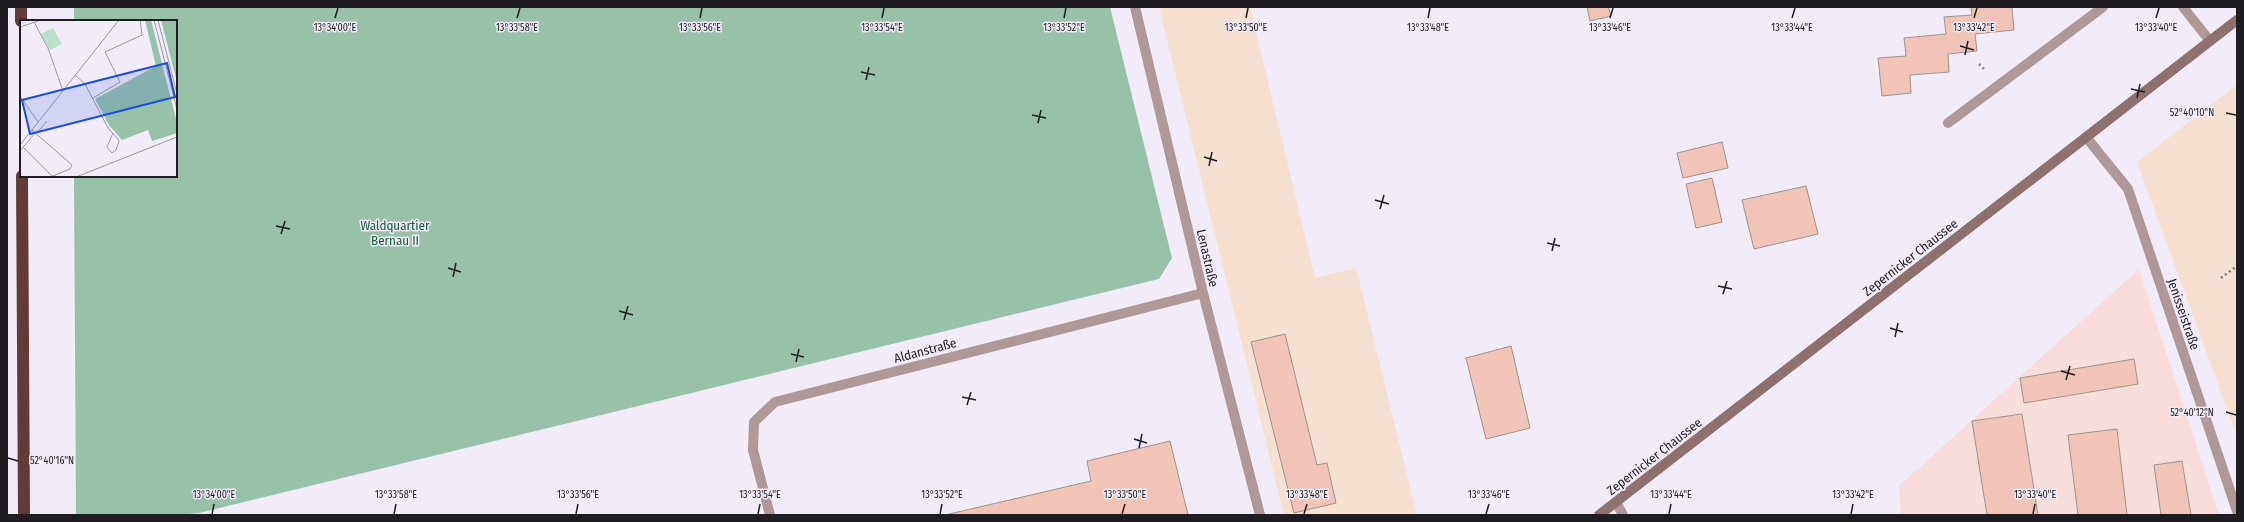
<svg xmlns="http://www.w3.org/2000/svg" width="2244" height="522" font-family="'Fira Sans Condensed',sans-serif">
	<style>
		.commercial { fill: #f5e0d1 }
		.industrial { fill: #f8dddc }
		.forest { fill: #97c1a9 }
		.building { fill: #f2c4b7; stroke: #9e928f }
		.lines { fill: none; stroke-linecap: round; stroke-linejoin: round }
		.path { stroke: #7f7c83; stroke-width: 2.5; stroke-dasharray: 2 3; stroke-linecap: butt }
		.lane { stroke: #ae9998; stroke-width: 10 }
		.street { stroke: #ae9998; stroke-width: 10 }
		.secondary { stroke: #8e706e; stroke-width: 10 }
		.highway { stroke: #613a39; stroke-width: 12 }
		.ticks { fill: none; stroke: #1f1d21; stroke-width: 1.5 }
		.labels { text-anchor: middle; stroke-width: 3; stroke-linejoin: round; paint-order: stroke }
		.park-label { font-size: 13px; fill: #185f40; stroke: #f1ecf7 }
		.street-label { font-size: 13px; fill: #1f1d21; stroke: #f1ecf7 }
		.inset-road { fill: none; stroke: #9d99a1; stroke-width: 1 }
		.view { fill: #1d4ed8; fill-opacity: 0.15; stroke: #1d4ed8; stroke-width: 2 }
		.inset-edge { fill: none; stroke: #1f1d21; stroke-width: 2 }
		.ticks-label { font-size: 10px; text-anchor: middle; fill: #1f1d21; stroke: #f1ecf7; stroke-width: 3; stroke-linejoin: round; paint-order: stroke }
	</style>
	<rect width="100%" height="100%" fill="#f1ecf7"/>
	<!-- commercial -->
	<path class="commercial" d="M1159 7H1250L1315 278 1356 268 1417 515H1284Z
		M2237 85V436L2137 162Z"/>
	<!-- industrial -->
	<path class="industrial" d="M2139 269 2219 515H1901L1899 486Z"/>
	<!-- forest -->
	<path class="forest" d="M74 7H1110L1172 258 1159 279 199 513 178 515H76L74 176H176V21H74Z"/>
	<!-- building -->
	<path class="building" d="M1587 7H1608L1611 16 1590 21Z
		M1971 7H2012L2014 30 1975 34 1977 51 1948 54 1949 72 1910 75 1911 93 1882 96 1878 58 1906 56 1904 38 1946 34 1944 17 1972 15Z
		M1722 142 1728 168 1683 178 1677 153Z
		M1712 178 1722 222 1696 228 1686 184Z
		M1806 186 1818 234 1754 249 1742 200Z
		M1285 334 1317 465 1327 463 1336 503 1294 513 1251 342Z
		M1511 346 1530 428 1486 439 1466 358Z
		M2134 359 2138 384 2024 403 2020 378Z
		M2022 414 2038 515H1987L1972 421Z
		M2117 429 2127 515H2078L2068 435Z
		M1170 441 1188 515H945L1091 481 1087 461Z
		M2182 461 2191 515H2161L2154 465Z"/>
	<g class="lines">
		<!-- path -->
		<path class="path" d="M1979 64 1985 70
			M2221 278 2237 266"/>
		<!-- lane -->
		<path class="lane" d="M1948 123 2103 7"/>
		<!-- street -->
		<path class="street" d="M1135 7 1203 293 1260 515
			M2183 7 2210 41
			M2086 137 2128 189 2237 511
			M1616 502 1623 515
			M770 515 753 450 754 422 775 402 1203 293"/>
		<!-- secondary -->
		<path class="secondary" d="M1599 515 2237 20"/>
		<!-- highway -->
		<path class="highway" d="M21 7V21
			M22 176 24 515"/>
	</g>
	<!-- ticks -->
	<path class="ticks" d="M335 18 338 8M517 18 520 8M700 18 702 8M882 18 884 8M1064 18 1066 8M1246 18 1248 8M1428 18 1430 8M1610 18 1613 8M1792 18 1795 8M1974 18 1977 8M2156 18 2159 8M1960 46 1974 50M1965 55 1968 41M861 72 875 75M866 80 869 67M2131 89 2145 92M2137 98 2140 84M2226 113 2236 115M1032 115 1046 118M1038 123 1041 110M1204 157 1217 161M1209 166 1212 152M1375 200 1389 204M1380 209 1384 195M276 226 290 229M281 234 285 221M1547 243 1560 246M1552 251 1555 238M448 268 461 272M453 277 456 263M1718 286 1732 289M1723 294 1727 281M619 311 633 315M624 320 628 306M1890 328 1903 332M1895 337 1898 323M791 354 804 357M796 362 799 349M2061 371 2075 375M2066 380 2070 366M962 397 976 400M967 405 971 392M2226 412 2236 415M1134 439 1147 443M1139 448 1142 434M8 458 18 461M212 514 214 504M394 514 396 504M576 514 578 504M758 514 760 504M940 514 942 504M1122 514 1125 504M1304 514 1307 504M1486 514 1489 504M1669 514 1671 504M1851 514 1853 504M2033 514 2035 504"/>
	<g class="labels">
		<!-- park labels -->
		<g class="park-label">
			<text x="395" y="230">Waldquartier<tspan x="395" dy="15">Bernau II</tspan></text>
		</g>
		<!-- street labels -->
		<g class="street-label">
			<text transform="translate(1910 257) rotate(-38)" y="5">Zepernicker Chaussee</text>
			<text transform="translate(1208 258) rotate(77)" y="5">Lenastraße</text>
			<text transform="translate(2184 314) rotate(71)" y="5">Jenisseistraße</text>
			<text transform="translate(925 350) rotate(-15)" y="5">Aldanstraße</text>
			<text transform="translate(1654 456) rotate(-38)" y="5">Zepernicker Chaussee</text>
		</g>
	</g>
	<!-- overview -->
	<g transform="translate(20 20)">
		<rect width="157" height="157" fill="#f1ecf7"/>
		<path d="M33 8 42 24 30 30 21 14Z" fill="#bae0cb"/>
		<path d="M125 0H131L157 103V113L132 121 128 110 102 120 89 105 75 79 136 46ZM141 0H157V62Z" fill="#97c1a9"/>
		<path class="inset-road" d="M134 0 157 89M138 0 157 74M14 2 28 28 43 71M0 7 21 0M55 55 65 64 88 108 98 119 99 121 96 130 92 133 87 127 93 113M0 76 18 102M73 78 100 62 85 32 122 15 120 0M12 110 52 145 50 149 30 157M16 114 27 101M0 125 99 0M3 127 32 156M0 131 15 113M56 157 157 117"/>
		<path class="view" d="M147 43 155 77 10 114 2 80Z"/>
		<rect width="157" height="157" class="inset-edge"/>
	</g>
	<g class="ticks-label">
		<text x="335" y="31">13°34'00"E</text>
		<text x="517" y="31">13°33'58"E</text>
		<text x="700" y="31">13°33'56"E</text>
		<text x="882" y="31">13°33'54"E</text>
		<text x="1064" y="31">13°33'52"E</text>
		<text x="1246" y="31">13°33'50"E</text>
		<text x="1428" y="31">13°33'48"E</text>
		<text x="1610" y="31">13°33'46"E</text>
		<text x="1792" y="31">13°33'44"E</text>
		<text x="1974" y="31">13°33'42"E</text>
		<text x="2156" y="31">13°33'40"E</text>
		<text x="2192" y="116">52°40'10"N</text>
		<text x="2192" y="416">52°40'12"N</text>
		<text x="52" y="464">52°40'16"N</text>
		<text x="214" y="498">13°34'00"E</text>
		<text x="396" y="498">13°33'58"E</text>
		<text x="578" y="498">13°33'56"E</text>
		<text x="760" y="498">13°33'54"E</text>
		<text x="942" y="498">13°33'52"E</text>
		<text x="1125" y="498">13°33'50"E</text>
		<text x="1307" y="498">13°33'48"E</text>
		<text x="1489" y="498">13°33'46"E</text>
		<text x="1671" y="498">13°33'44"E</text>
		<text x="1853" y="498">13°33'42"E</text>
		<text x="2035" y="498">13°33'40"E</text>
	</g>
	<!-- border -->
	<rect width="2244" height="522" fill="none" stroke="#1f1d21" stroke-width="16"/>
</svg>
